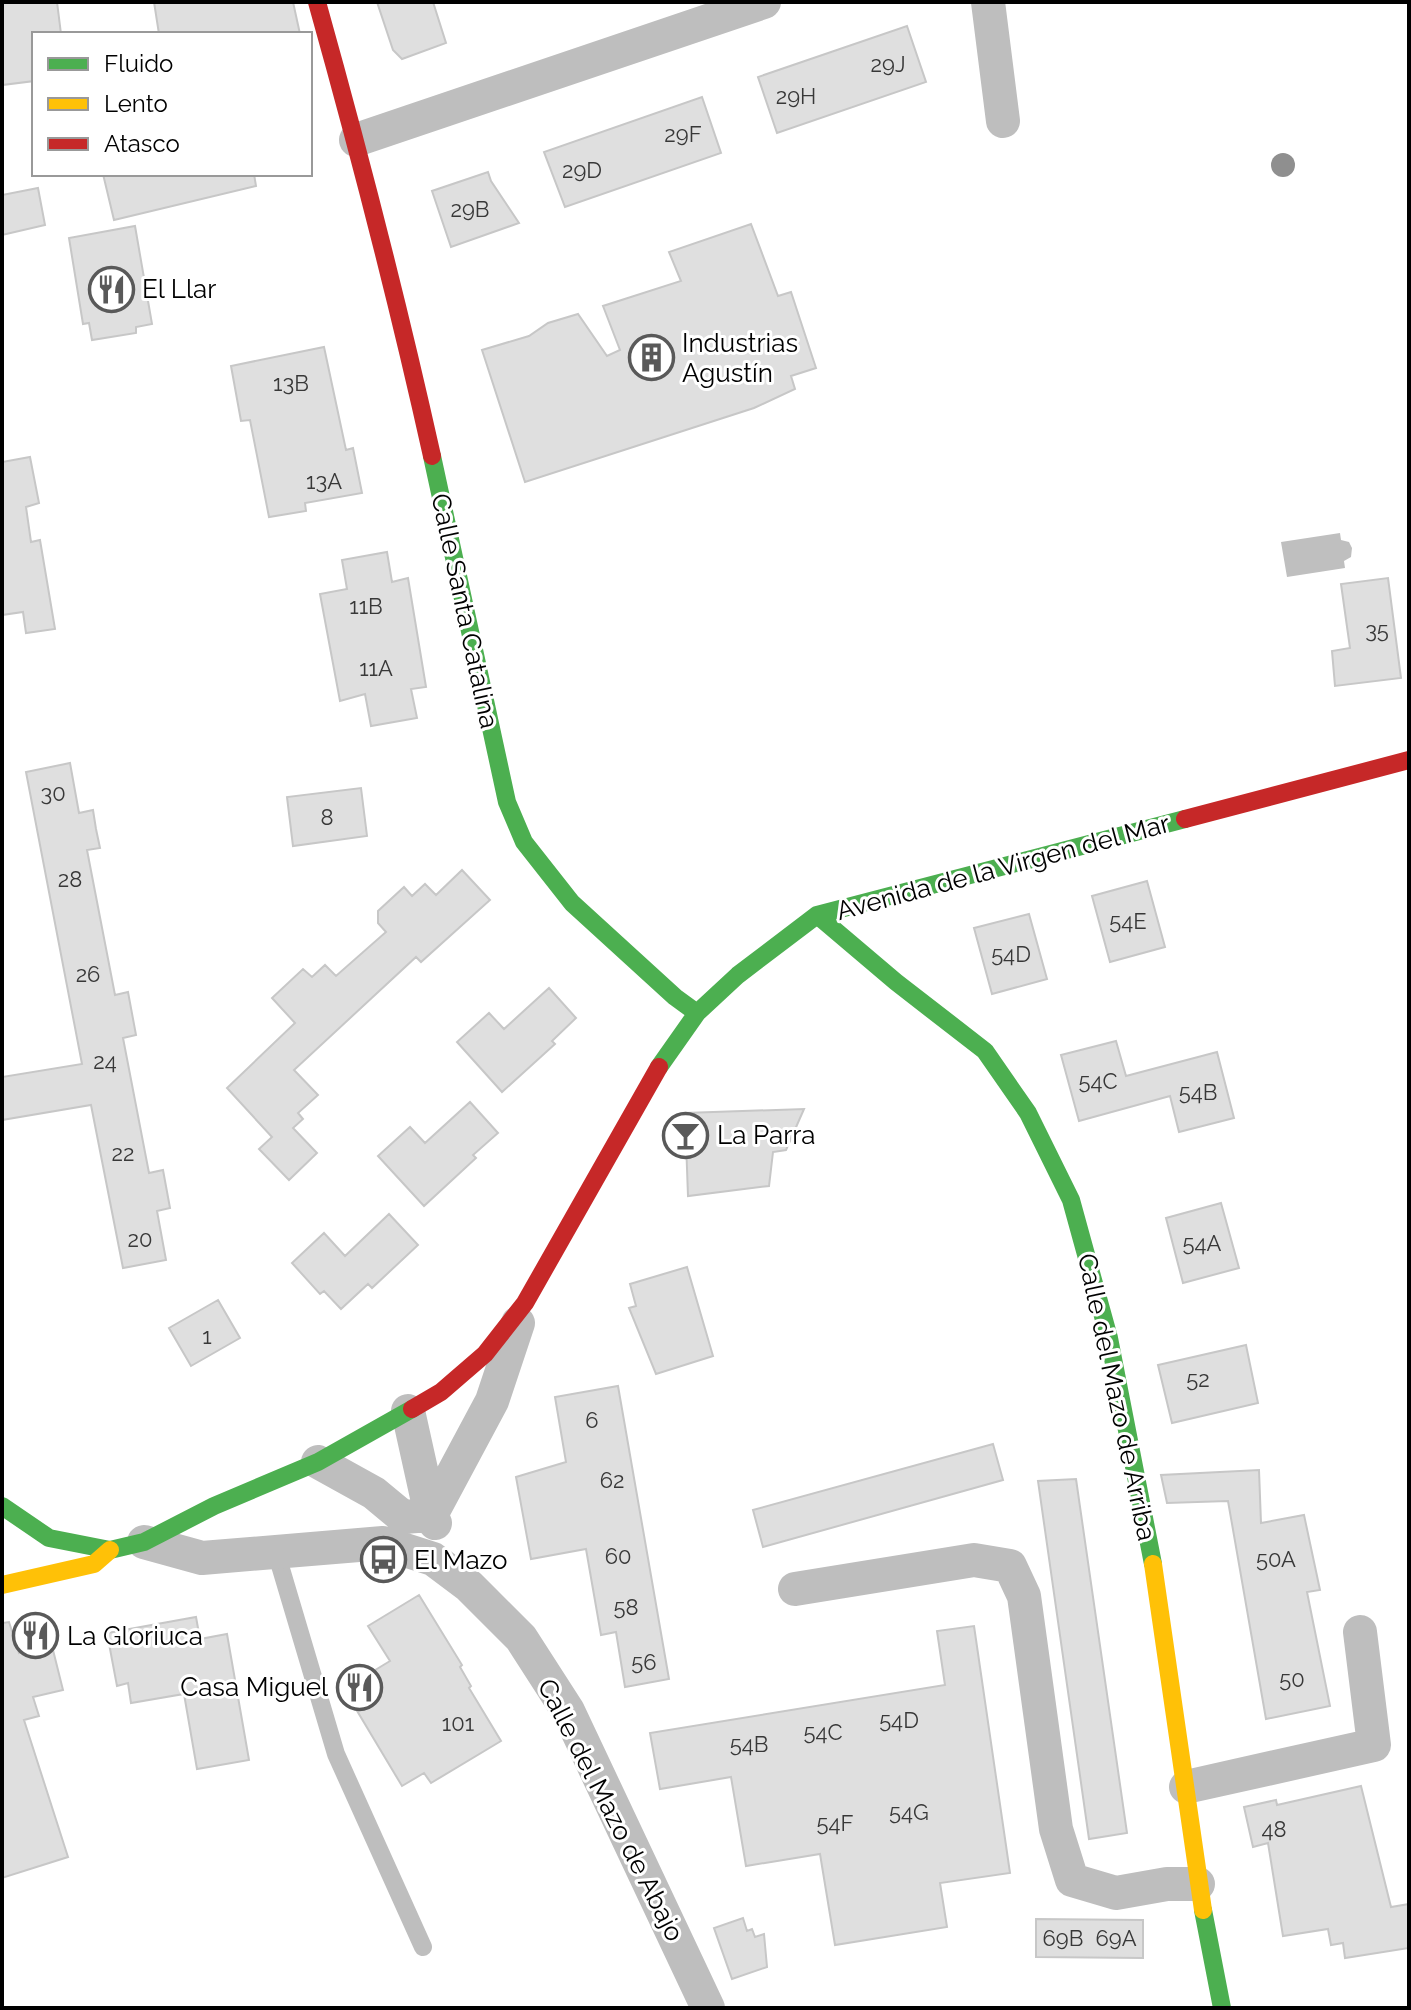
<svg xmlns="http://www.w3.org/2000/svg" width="1411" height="2010" font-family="Raleway,sans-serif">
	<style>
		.water { fill: #bfbfbf }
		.building { fill: #dfdfdf; stroke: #c7c7c7; stroke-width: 2 }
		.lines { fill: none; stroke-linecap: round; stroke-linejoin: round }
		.lane { stroke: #bebebe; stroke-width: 18 }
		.street { stroke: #bebebe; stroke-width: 34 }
		.fast { stroke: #4caf50; stroke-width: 18 }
		.slow { stroke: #ffc107; stroke-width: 18 }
		.jam { stroke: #c62828; stroke-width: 18 }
		.tree { fill: #8f8f8f }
		.labels { text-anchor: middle; stroke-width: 6; stroke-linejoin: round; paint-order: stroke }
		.number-label { font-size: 22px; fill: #383838 }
		.poi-label { font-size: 26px; fill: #000; stroke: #fff; text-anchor: start }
		.street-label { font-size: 26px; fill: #000; stroke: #fff }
	</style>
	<rect width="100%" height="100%" fill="#fff"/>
	<!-- water -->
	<path class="water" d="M1340 533 1341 540 1349 542 1352 548 1351 557 1344 561 1345 568 1287 577 1281 542Z"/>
	<!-- building -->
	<path class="building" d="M2 2H57L61 34H34V81L2 85Z
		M154 2H293L300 34H159Z
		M377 2H433L446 43 402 59 393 50Z
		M907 26 926 82 777 133 758 77Z
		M702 97 721 153 565 207 544 152Z
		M488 172 491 181 519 223 451 247 432 191Z
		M103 174H254L256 186 114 220Z
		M38 188 45 225 2 235V195Z
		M751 224 778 296 791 292 816 368 791 376 795 389 754 408 525 482 482 350 529 336 548 323 578 314 607 356 620 350 603 306 681 281 669 252Z
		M135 226 152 324 136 327V333L92 340 89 323 83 324 69 238Z
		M324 347 346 450 353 448 362 493 305 503 306 511 269 517 250 420 241 421 231 366Z
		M30 457 39 503 26 507 31 542 40 540 55 629 26 633 23 612 2 615V462Z
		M387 552 392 582 408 578 426 687 411 689 417 718 371 726 365 694 340 701 320 594 347 589 342 560Z
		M1388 578 1401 678 1335 686 1332 651 1350 648 1341 584Z
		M70 763 79 813 93 810 96 829 100 848 87 850 115 995 128 992 136 1035 123 1038 149 1173 163 1170 170 1208 157 1211 166 1260 123 1268 91 1105 2 1120V1077L82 1064 26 772Z
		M361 788 367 836 293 846 287 797Z
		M462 870 490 900 421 962 416 957 294 1070 318 1095 298 1113 303 1119 293 1128 317 1153 289 1180 259 1149 272 1137 227 1088 295 1023 272 998 303 969 312 977 325 965 336 976 386 932 378 923V911L404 887 412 896 425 884 436 895Z
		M1147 881 1165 947 1110 962 1092 896Z
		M1029 914 1047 979 992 994 974 928Z
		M549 988 576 1018 552 1041 555 1044 502 1092 457 1042 489 1013 504 1029Z
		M1116 1041 1126 1076 1217 1052 1234 1118 1179 1132 1170 1096 1079 1121 1061 1055Z
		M470 1102 498 1133 473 1155 476 1158 424 1206 378 1156 410 1127 425 1143Z
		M804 1109 786 1150 773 1152 769 1186 688 1196 685 1113Z
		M1221 1203 1239 1268 1183 1283 1166 1218Z
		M389 1214 418 1245 372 1288 368 1284 341 1309 324 1291 320 1294 292 1263 324 1233 345 1256Z
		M687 1267 713 1356 656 1374 629 1308 636 1306 630 1284Z
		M218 1300 240 1338 191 1366 169 1328Z
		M1246 1345 1258 1403 1172 1423 1158 1365Z
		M618 1386 669 1679 625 1687 616 1632 601 1635 586 1549 531 1559 516 1477 566 1462 555 1397Z
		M993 1444 1003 1480 763 1547 753 1510Z
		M1259 1470 1261 1523 1304 1515 1320 1590 1307 1592 1330 1706 1266 1719 1228 1501 1167 1503 1161 1475Z
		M1076 1479 1127 1833 1089 1839 1038 1481Z
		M419 1595 462 1665 460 1667 471 1686 469 1688 501 1741 431 1783 424 1773 402 1786 344 1689 390 1661 368 1626Z
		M196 1617 200 1639 227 1634 249 1760 197 1769 184 1694 131 1703 128 1683 117 1686 107 1633Z
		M9 1622 19 1653 22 1652 17 1634 47 1626 63 1690 33 1697 39 1716 24 1720 68 1857 2 1878V1623Z
		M974 1626 1010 1873 940 1883 947 1927 835 1945 820 1854 746 1866 731 1777 660 1789 650 1733 945 1685 937 1631Z
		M1361 1786 1391 1907 1409 1904V1948L1345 1958 1343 1943 1331 1945 1328 1929 1283 1936 1268 1843 1253 1847 1244 1807 1276 1800 1277 1805Z
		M743 1918 747 1931 752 1929 755 1937 764 1934 767 1967 732 1979 714 1928Z
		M1036 1919 1143 1920V1958L1036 1957Z"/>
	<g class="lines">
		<!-- lane -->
		<path class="lane" d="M276 1552 336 1754 423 1947"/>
		<!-- street -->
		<path class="street" d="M988 2 1003 121
			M356 140 764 2
			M408 1411 431 1515 435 1523
			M318 1462 374 1493 403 1517 431 1515
			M431 1515 492 1401 518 1323
			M144 1542 202 1558 383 1543 433 1559 469 1586 521 1638 568 1711 708 2008
			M795 1589 974 1560 1010 1566 1024 1596 1056 1829 1072 1880 1116 1893 1167 1884H1198
			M1186 1787 1374 1745 1360 1632"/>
		<!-- fast -->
		<path class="fast" d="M432 456 507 802 524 842 572 903 675 997 697 1013
			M817 915 896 982 985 1051 1028 1113 1071 1200 1109 1338 1153 1564
			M659 1067 697 1013 738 975 817 915 1185 819
			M2 1506 49 1538 110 1550 144 1542 214 1506 318 1462 412 1409
			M1203 1910 1222 2008"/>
		<!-- slow -->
		<path class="slow" d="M1153 1564 1203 1910
			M2 1585 94 1564 110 1550"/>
		<!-- jam -->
		<path class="jam" d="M317 2C359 152 398 303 432 456
			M1185 819 1409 760
			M412 1409 441 1392 485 1354 525 1303 659 1067"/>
	</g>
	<!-- trees -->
	<circle class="tree" cx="1283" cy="165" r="12"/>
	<!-- icons -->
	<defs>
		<symbol id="restaurant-ring" viewBox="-11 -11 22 22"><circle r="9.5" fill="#fff" stroke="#595959" stroke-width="1.5"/><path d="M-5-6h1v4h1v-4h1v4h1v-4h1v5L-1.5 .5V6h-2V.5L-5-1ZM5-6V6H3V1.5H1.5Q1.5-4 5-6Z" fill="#595959"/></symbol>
		<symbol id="building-ring" viewBox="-11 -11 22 22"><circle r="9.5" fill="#fff" stroke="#595959" stroke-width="1.5"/><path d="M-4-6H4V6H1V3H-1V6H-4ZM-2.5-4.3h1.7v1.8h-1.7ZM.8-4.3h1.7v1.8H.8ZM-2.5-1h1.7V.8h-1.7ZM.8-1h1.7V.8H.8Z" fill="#595959"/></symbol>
		<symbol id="bar-ring" viewBox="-11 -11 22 22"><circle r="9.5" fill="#fff" stroke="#595959" stroke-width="1.5"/><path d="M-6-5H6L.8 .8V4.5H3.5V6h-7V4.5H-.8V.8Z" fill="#595959"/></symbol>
		<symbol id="bus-ring" viewBox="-11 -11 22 22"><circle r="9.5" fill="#fff" stroke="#595959" stroke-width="1.5"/><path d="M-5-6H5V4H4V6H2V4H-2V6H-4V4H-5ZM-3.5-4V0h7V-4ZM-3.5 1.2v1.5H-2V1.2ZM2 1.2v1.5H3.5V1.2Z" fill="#595959"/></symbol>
	</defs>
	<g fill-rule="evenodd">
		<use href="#restaurant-ring" x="86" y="264" width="51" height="51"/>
		<use href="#building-ring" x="626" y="332" width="51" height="51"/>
		<use href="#bar-ring" x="660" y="1110" width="51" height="51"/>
		<use href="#bus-ring" x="358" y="1534" width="51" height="51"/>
		<use href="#restaurant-ring" x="10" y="1610" width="51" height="51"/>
		<use href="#restaurant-ring" x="334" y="1662" width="51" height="51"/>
	</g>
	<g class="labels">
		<!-- number labels -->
		<g class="number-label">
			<text x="888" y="72">29J</text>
			<text x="796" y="104">29H</text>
			<text x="683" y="142">29F</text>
			<text x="582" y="178">29D</text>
			<text x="470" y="217">29B</text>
			<text x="291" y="391">13B</text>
			<text x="324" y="489">13A</text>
			<text x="366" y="614">11B</text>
			<text x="1377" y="638">35</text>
			<text x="376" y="676">11A</text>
			<text x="53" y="801">30</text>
			<text x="327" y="825">8</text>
			<text x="70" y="887">28</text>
			<text x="1128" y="929">54E</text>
			<text x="1011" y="962">54D</text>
			<text x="88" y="982">26</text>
			<text x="105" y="1069">24</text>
			<text x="1098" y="1089">54C</text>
			<text x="1198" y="1100">54B</text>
			<text x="123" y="1161">22</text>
			<text x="140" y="1247">20</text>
			<text x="1202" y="1251">54A</text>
			<text x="207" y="1344">1</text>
			<text x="1198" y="1387">52</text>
			<text x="592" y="1428">6</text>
			<text x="612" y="1488">62</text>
			<text x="618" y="1564">60</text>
			<text x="1276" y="1567">50A</text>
			<text x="626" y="1615">58</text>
			<text x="644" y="1670">56</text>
			<text x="1292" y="1687">50</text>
			<text x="899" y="1728">54D</text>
			<text x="458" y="1731">101</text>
			<text x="823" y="1740">54C</text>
			<text x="749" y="1752">54B</text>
			<text x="909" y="1820">54G</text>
			<text x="835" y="1831">54F</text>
			<text x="1274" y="1837">48</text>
			<text x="1063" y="1946">69B</text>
			<text x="1116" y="1946">69A</text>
		</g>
		<!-- poi labels -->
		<g class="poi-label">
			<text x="142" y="298">El Llar</text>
			<text x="682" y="352">Industrias<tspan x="682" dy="30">Agustín</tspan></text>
			<text x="717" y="1144">La Parra</text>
			<text x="414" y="1569">El Mazo</text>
			<text x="67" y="1645">La Gloriuca</text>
			<text x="328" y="1696" text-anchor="end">Casa Miguel</text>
		</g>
		<!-- street labels -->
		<g class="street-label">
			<text transform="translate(465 611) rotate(78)" y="9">Calle Santa Catalina</text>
			<text transform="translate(1003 867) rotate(-15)" y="9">Avenida de la Virgen del Mar</text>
			<text transform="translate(1117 1397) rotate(78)" y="9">Calle del Mazo de Arriba</text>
			<text transform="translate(611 1810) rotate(63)" y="9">Calle del Mazo de Abajo</text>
		</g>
	</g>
	<!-- border -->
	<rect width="1411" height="2010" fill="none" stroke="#000000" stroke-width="8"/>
	<!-- legend -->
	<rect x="32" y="32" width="280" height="144" fill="#ffffff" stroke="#999999" stroke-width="2"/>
	<rect x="48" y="58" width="40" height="12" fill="#4caf50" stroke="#999999" stroke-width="2"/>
	<text x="104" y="72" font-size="24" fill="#000000">Fluido</text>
	<rect x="48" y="98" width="40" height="12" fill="#ffc107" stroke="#999999" stroke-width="2"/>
	<text x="104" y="112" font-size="24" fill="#000000">Lento</text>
	<rect x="48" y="138" width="40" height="12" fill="#c62828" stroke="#999999" stroke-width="2"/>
	<text x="104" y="152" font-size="24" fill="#000000">Atasco</text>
</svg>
